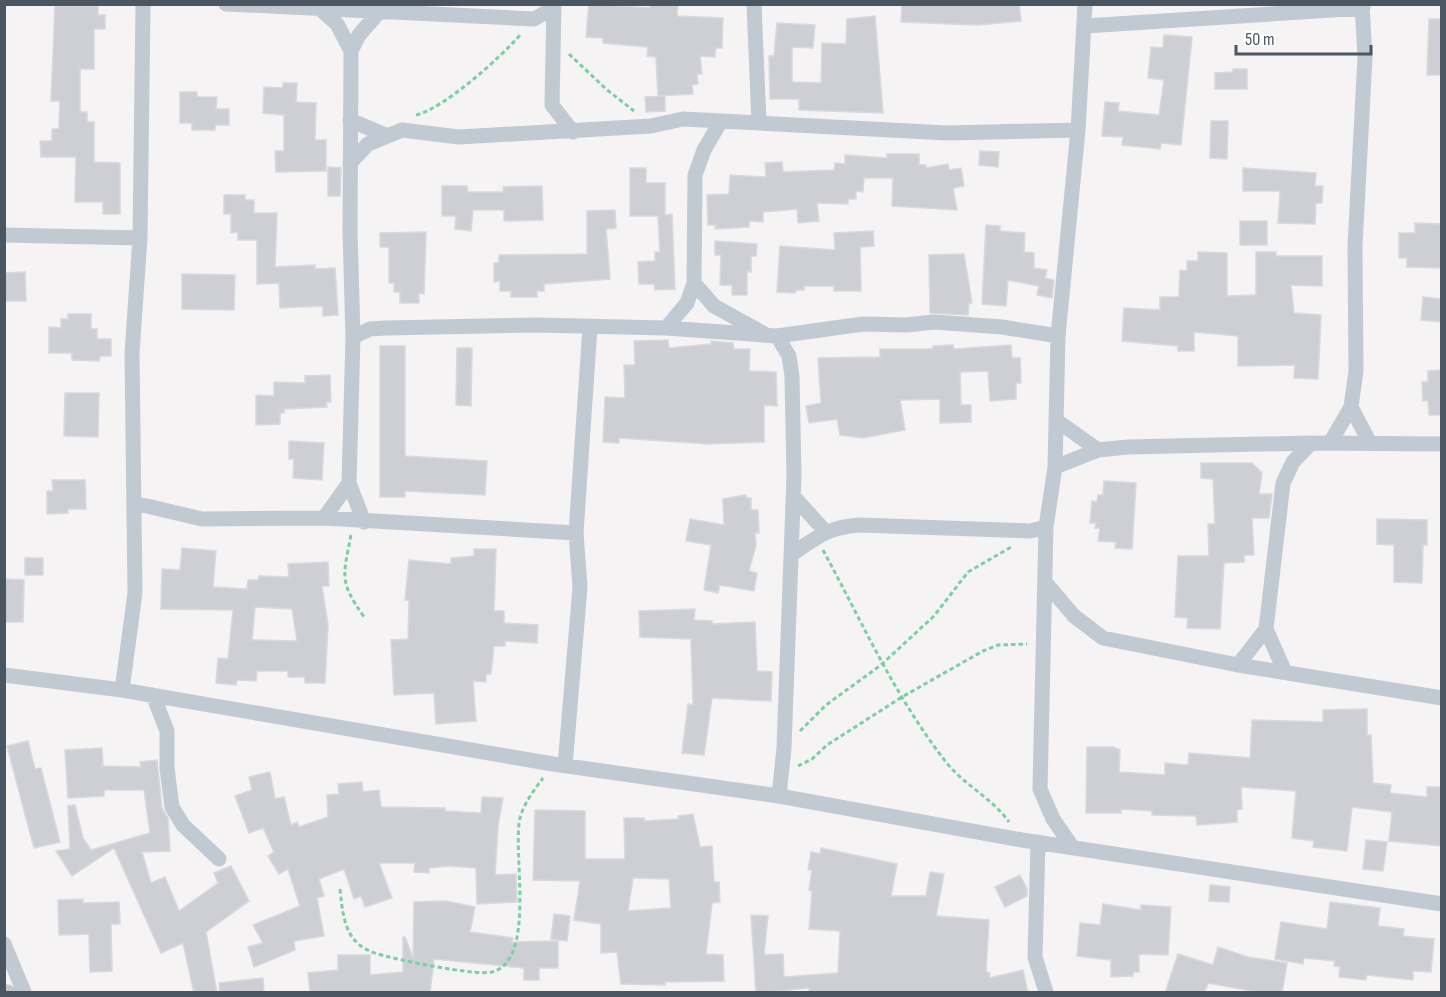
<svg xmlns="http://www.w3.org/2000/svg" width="1446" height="997" font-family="'Sofia Sans Condensed',sans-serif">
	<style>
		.building { fill: #cdcfd5; stroke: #d7d9de; stroke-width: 1.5; fill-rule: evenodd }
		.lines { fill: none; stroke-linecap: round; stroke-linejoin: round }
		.path { stroke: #7ad0a6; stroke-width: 3; stroke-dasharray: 4.5 3; stroke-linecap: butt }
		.street { stroke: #c1cad2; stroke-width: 15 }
	</style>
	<rect width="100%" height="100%" fill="#f5f3f3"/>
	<!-- building -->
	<path class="building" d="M589 4 650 8V4H678L677 16 723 18 722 48H716L715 57 700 56 702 74H697L698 84 692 85 693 94 658 96 656 57 647 56 648 47 603 43V38L586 37Z
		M902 4H1019L1021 21 978 25 901 22Z
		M55 6H98V15H105V29H94V69H80V112H87V122H94V162L120 163V214H103V202H75L76 157H41L40 141H52V129H59L60 101H51Z
		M875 16 883 113 799 110V99H770L769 56H774L777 23 815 25 813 48 792 47V82L821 83 822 43 846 44 847 19Z
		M1429 19H1442V75H1427Z
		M1164 35 1192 37 1181 145 1161 143 1160 149 1122 145 1123 137 1102 136 1105 102 1119 103 1118 111 1159 115 1164 80 1148 78 1151 47 1163 48Z
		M1233 69H1247V89H1215V73L1233 72Z
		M283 83H297L296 102 316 103 315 140H326V171L276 172 275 151H284V115L263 113 264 87 283 88Z
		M180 92H197V97H217L216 109H229V125H215V130H192V123H180Z
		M665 96V111L646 112 645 97Z
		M1211 121H1228L1227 159 1210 158Z
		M980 151 999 152 998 167 979 165Z
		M887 154H919V165H926V168L948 164 949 170 961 168 964 186 953 188 957 210 892 206 893 178H864L863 192 856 191V199H848V204L817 203 819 221 798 223 797 209 763 212V222L749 221V227L715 229 716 225H708L707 195 729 194 730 175 766 177 765 163 782 162 783 172 834 170 835 163 845 164V155L887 158Z
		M328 167 341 168 340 196H328Z
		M630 168H646V183H665V215L672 214 675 289 655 290 654 284H639L638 262 655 261V252H660L658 216H630Z
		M1243 168 1316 173 1315 186H1323L1322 203H1316L1315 224 1278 223 1280 191H1243Z
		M442 186H467L468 192H504L503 187 542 186 543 220 504 221V210H473L471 231 455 229 456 216H442Z
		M224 195H245V200H254V213H277L275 267 315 265V269L335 268 338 315 323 316V306L280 308 279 283 257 284V240H238V232L231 233V214H224Z
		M615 210 616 228 606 229 610 279 544 284V291H537V297H511V291H500V281L494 282V263H499V255L587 254V211Z
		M1240 221H1267V245H1240Z
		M1415 223 1442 224V268L1407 267V258H1399V233H1415Z
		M986 225 1000 226V231L1025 233 1024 252 1034 253V268L1047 270 1045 278 1054 280 1052 298 1037 295 1039 286 1008 280 1006 306 982 304Z
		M873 231 874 246 860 247 861 291H834V286H804V290H796L795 293 777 292 780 246 835 250 834 233Z
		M426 232 424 294 419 293V303H400V292H394V283H389V247H380V233Z
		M715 241 757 244 756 256H751V272L747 271V295H732V285H720L721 255H715Z
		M1198 252 1227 253V296L1256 295V252H1276V256H1322V286L1291 285 1294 313 1321 315 1318 379 1294 378 1295 365 1238 366V336L1194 332V351H1178V346L1122 341 1124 308 1160 310V297H1179L1180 270 1187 271V261H1198Z
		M964 254 972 303H969L968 315 930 313 929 255Z
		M25 272 26 301H4V273Z
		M182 274 235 275 234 310 182 309Z
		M1423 297 1442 299V322L1421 320Z
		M68 314H91V329H97V339H111V356H100L99 361 72 360V353H49V327L61 328V319H68Z
		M668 340 669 348 711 344V341L733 343 734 349H750L749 371 776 372 777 406 764 405V442L709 444 619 438V443L603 442 605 397 625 398 624 365H635L634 341Z
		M953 345 954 349 1011 345 1012 358H1020L1021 383H1016V399L990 401 988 371 960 372 961 405H971V422L940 423V399L900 400 905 430 863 438 840 435 837 419 809 423 806 406 821 403 818 358 880 357V349H933V346Z
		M380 346H405V456L487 461 485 495 405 491V497H380Z
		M457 348H472L471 406 456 405Z
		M1442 370V415H1429L1428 400 1423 401 1422 382H1428V371Z
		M330 375 331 402H326L327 407 284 409V413H280V424L256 425V395L274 396V382L305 383V376Z
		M65 393H99L98 437 64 436Z
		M289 441 324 443 322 480 293 478 294 459H289Z
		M1201 463H1252L1262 473 1259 494H1272L1269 518H1252L1254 555H1244V562L1224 563 1220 629 1187 628 1188 618 1175 617 1178 556H1209L1208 524H1215L1213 479 1201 478Z
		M52 480H85L86 509H68V513L47 514V491H53Z
		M1104 481 1136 483 1132 549 1115 548 1116 542 1098 541 1100 528H1095L1096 523H1090L1092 501 1097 502 1098 495H1103Z
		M746 495V498H751V510H758L759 533H755L756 545 749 571 757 573 754 591 720 585 718 593 704 590 711 545 686 541 690 519 724 525 723 499Z
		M1377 519 1427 520V545H1423L1422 583 1394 582V545L1377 544Z
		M182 548 216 551 213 587 247 589 248 580H258L259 576 289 577 288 564 328 562 329 586H322L328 625 325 683H305V677H288V671H257L256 681 237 680 236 685 216 683 218 658 228 659 233 610 161 609 162 569 180 570ZM255 607 292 609 297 641 252 640Z
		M474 549H496L494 611H504V623L538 625 537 643 505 641V646H494L491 674H486V682L473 681 476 721 436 724 434 693 394 695 391 640 408 639 409 600H405L409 560 451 564V558L474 556Z
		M25 558H43V575H25Z
		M4 579 24 580 23 622H4Z
		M695 609 694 620 712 621V624L755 622 757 671 772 672 771 701 712 698 704 755 682 753 688 704 693 705 691 639 640 637 639 611Z
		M1367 709V735H1371L1373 783 1391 785 1390 793 1427 797V787H1442V846L1389 841 1392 812 1352 807 1347 851 1313 847 1314 841 1292 838 1296 791 1241 787 1242 809 1237 810V822L1226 823 1197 825 1196 816 1152 815V811L1121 809V813H1086L1087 747H1113L1120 750 1119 772 1165 775V763L1188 765 1189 753 1250 758 1252 720 1323 722V710Z
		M28 741 35 769 41 768 60 842 34 848 7 746Z
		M102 748 103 766 141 767 140 762 157 760 162 808 168 818 170 851 142 852 151 883 165 877 179 911 218 883 214 873 231 866 249 901 206 932 217 993H194L183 943 161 953 114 848 72 876 56 851 70 849 68 806 75 805 83 838 91 850 150 833 144 790H104V796L68 798 65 750Z
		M270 772 275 799 284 797 291 825 297 822 299 827 328 817 327 795 339 794 338 784 362 782 363 792 379 790 381 807 445 808V811L481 813 482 797 503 798 498 826 495 875 516 874 517 902 477 904 476 868 448 866 429 868V873L414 872 415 863H379L392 898 365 907 361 896 354 899 344 869 319 879 324 896 317 898 324 936 294 941 295 950 254 967 248 947 263 943 253 925 300 906 288 869 279 874 268 856 274 852 263 828 249 833 235 796 252 790 249 777Z
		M535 810 585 811V859H625L624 818H644V821L679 819 678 816 693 814 700 847 712 846 714 882H719L720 902 712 903 706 954 723 955 724 981 665 982V985L621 984 617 952 601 953V924L574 920 580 881 533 880ZM633 878 669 879 671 908 628 911Z
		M1366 840 1387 842 1383 871 1363 869Z
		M821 848 897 864 891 896H926L930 872 944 874 936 916 989 920 986 972 990 973 989 978 1023 970 1028 993H809V988L756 993 751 915 768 916 764 955 783 954 784 977 838 973 840 931 809 929 812 891 809 890 812 870H808L811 852 820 854Z
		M1020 875 1027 889V896L1005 907 995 887Z
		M1210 885 1230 887 1229 902 1209 901Z
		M83 899V903L119 902 120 924H111L112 971 90 972 89 934 59 935 58 900Z
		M446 901 475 907 470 932 513 938 512 942 558 941V968H539V980H524V968L434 959 430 993H310L308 973 338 970V955H370V975L403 972V937H405L413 958 414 902Z
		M1330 902 1380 908 1378 926 1404 929 1403 936 1434 939 1431 972 1413 971V980L1367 975 1366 980 1339 977 1340 967 1334 966 1335 961 1304 958 1303 964 1275 959 1281 922 1327 929Z
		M1103 904 1141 910V905L1171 907 1168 955 1139 954V972H1133V976L1111 977V960L1077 956 1080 923 1100 925Z
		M554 914 570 916 567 941 551 939Z
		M1218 947 1248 957 1287 963 1282 993H1263L1208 983 1204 993H1165L1178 954 1213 965Z
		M263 978 264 993H220L219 983Z"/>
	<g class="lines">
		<!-- path -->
		<path class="path" d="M569 54 606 89 634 111
			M416 115C445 108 501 57 521 34
			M351 535C343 577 339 581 364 617
			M823 550C862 622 895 697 946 762 964 785 992 798 1009 822
			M800 731 826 705 881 665 934 616 968 572 1013 546
			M798 766 812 759 827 745 902 697 983 651 998 645 1027 644
			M340 889C343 918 345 945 378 954 398 960 475 976 492 972 537 961 512 851 520 818 524 803 534 790 543 778"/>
		<!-- street -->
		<path class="street" d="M226 4 534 19 554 8
			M554 4 552 105 573 132
			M754 4 759 123
			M1362 4 1365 57 1355 246 1356 371 1351 407 1370 443
			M320 9 337 24 351 51
			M1085 26 1363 8
			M350 120 385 135
			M350 163 368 144 402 130 459 137 651 126 683 119 947 133 1078 130
			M4 235 140 238
			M694 283 714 306 763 333
			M666 328 687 303 694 283 695 175 704 150 721 121
			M777 336 789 356 792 376 794 475 784 748 779 796
			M353 337 370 329 386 328 535 325 666 328 777 336 863 324 906 325 934 322 1002 327 1058 336
			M1056 420 1098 450
			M1330 443 1351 407
			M1055 467 1098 450 1128 447 1311 443 1442 444
			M349 483 364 522
			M794 497 825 531
			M134 503 202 519 324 518 576 533
			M324 518 349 483 353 337 350 232 351 51 359 35 379 12
			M792 554C819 536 826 528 859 525L1030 531 1046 527
			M1046 583 1074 616 1103 638 1238 665 1442 698
			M1266 629 1285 672
			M1238 665 1266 629 1283 483 1293 462 1311 443
			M4 675 122 690 553 764 779 796 1022 840 1442 904
			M122 690 135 593 132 353 140 238 143 4
			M153 695 167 731V768L172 807 183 825 219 859
			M565 766 580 587 576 533 590 327
			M1038 842 1035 957 1046 992
			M1073 848 1053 819 1040 789 1046 527 1055 467 1058 336 1078 130 1085 4
			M4 944 24 992
			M4 992H8"/>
	</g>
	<!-- border -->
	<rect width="1446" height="997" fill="none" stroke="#4a5661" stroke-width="12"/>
	<!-- scale -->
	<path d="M1236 45v9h135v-9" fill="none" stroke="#4a5661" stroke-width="3"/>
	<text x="1245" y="45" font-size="18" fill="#4a5661" stroke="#ffffff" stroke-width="4.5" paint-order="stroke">50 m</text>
</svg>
